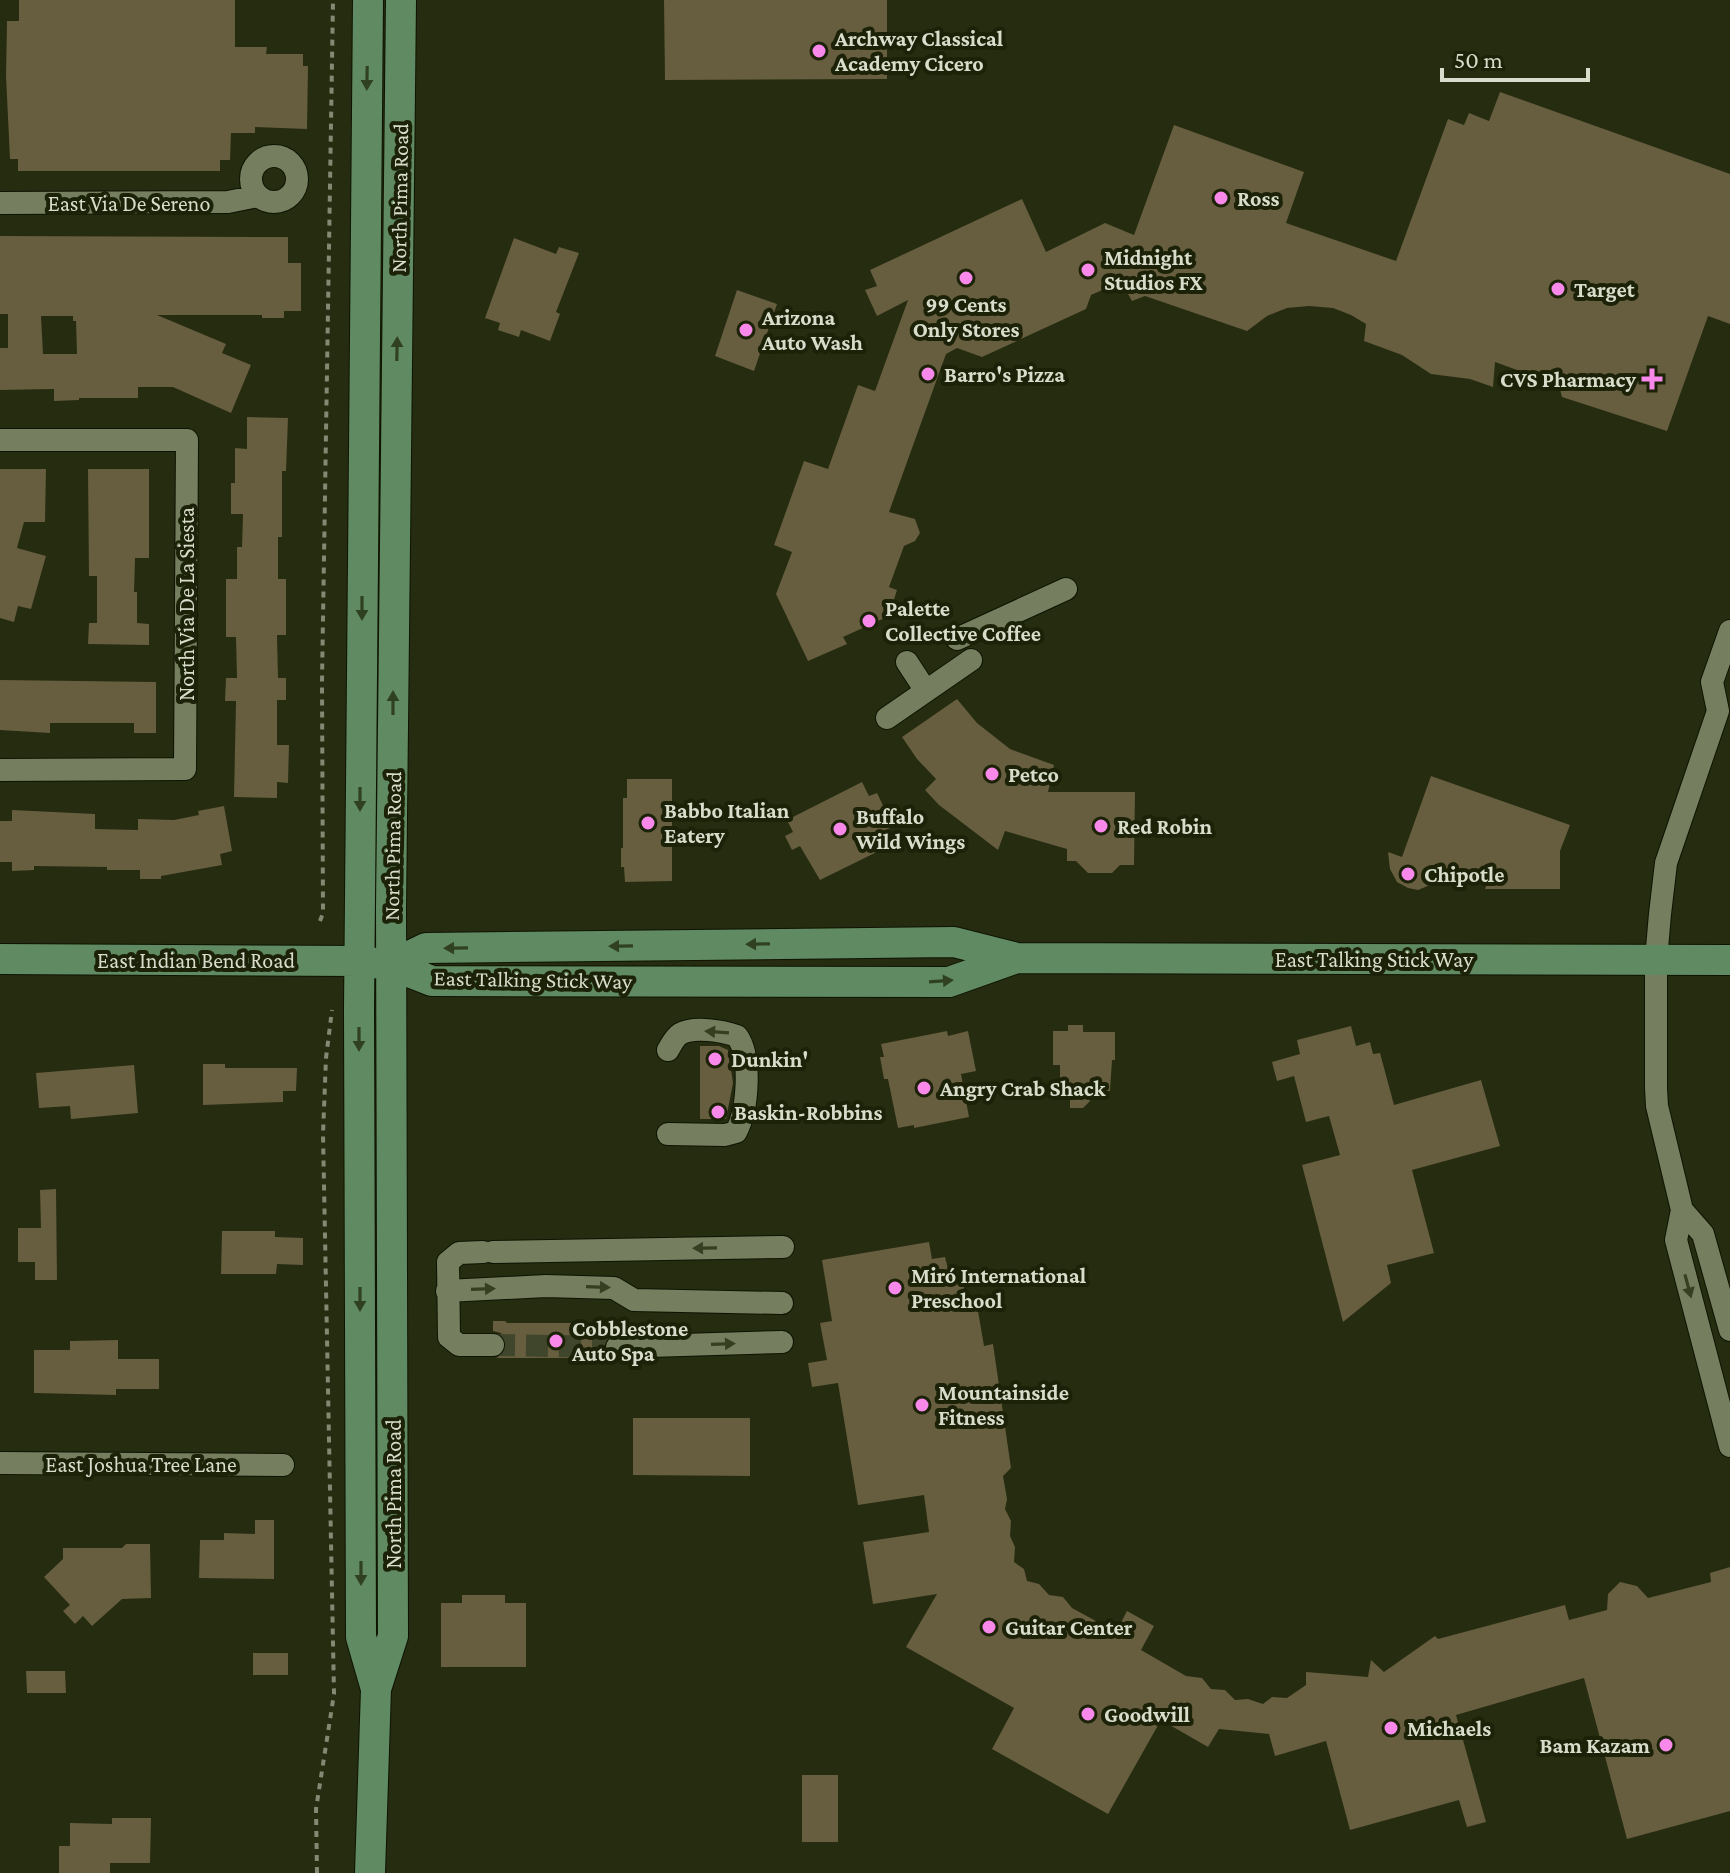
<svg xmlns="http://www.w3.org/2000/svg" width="1730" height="1873" font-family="'Crimson Pro',serif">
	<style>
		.building { fill: #675d3f; fill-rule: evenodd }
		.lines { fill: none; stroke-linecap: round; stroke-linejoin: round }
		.minor-tunnel { stroke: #40462c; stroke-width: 22; stroke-dasharray: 22 11; stroke-linecap: butt }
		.minor-casing { stroke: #0f1400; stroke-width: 24 }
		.major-casing { stroke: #0f1400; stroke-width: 32 }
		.path { stroke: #838973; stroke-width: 4; stroke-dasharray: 6 6; stroke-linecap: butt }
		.minor { stroke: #757e5f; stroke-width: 22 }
		.major { stroke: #608a61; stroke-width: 30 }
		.oneway { fill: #304122 }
		.oneway2 { fill: #373e21 }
		.poi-dot { fill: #f888ea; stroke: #1c2207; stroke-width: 3 }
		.labels { text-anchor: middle; stroke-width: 8; stroke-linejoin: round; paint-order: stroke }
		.poi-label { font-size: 22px; font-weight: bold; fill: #d7dccb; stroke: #1c2207; text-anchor: start }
		.street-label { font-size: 22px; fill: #d7dccb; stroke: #1c2207 }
	</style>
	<rect width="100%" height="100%" fill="#252c10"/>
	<!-- building -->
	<path class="building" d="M19 0H235V47H267L266 54H303V66H308L307 129 255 127V133H231L230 160H220V171H18V159H10L6 76 7 21H19Z
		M664 0H887V79L665 80Z
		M1500 92 1730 174V324L1708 316 1667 431 1562 397 1559 385 1495 362 1493 387 1470 379 1431 374 1402 355 1364 341 1366 324 1351 315 1333 308 1309 306 1287 308 1267 316 1247 331 1145 296 1132 301 1128 294 1107 288 1091 295 1086 309 982 357 957 348 946 354 889 512 915 519 920 533 915 541 904 546 889 587 897 590 889 616 843 637 847 644 808 661 776 594 792 552 774 545 804 461 828 469 858 385 875 391 908 300 877 316 865 290 877 286 870 270 1022 199 1046 252 1105 223 1134 235 1174 125 1304 172 1286 223 1396 261 1448 119 1464 125 1469 113 1489 121Z
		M0 236 288 237V263H301V311H284V318H262V315H157L226 344 222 353 251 365 231 413 173 387H138V398H79V400L54 401V389L0 390V348H8V314H0ZM41 316H73V321H76L77 354H43Z
		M514 238 556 254 559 247 579 253 556 312 560 314 550 341 521 330 519 337 498 330 500 323 485 318Z
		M737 290 777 304 754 371 715 356Z
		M247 417 288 418 286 471H282V537H278V579H286V635H277L278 678H286V700H277V745H289L288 783 277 782V798L234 797 236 701H225L226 678H237L236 637H226V579H237V547H242L243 514H231V483H235V448L247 449Z
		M0 469H46L45 522H24L17 548 46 556 31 609 18 606 14 622 0 618Z
		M88 469H149V558H135L134 592H137V623L149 624V645L88 644 89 623H97V576H89Z
		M0 680 156 682V733H134V723H50V733L0 730Z
		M957 699 977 723 1010 749 1054 765 1048 792H1135L1134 865H1120L1112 873H1088L1076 861H1067V849L1005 831 998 850 939 805 925 790 936 779 917 759 902 737Z
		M1431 776 1570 825 1560 851V889H1485L1487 883H1435L1418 890 1408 888 1397 882 1390 869 1388 852 1402 857Z
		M627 779H672V881L625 882 624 867H621V848H623V798H627Z
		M862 782 869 796 877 793 893 826 883 832 889 846 820 880 800 846 792 850 785 836 793 832 787 820Z
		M224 806 232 851 220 854 222 865 161 876V879H140V870H107V867L34 866V870L12 871V862H0V821H12V810L95 814V829L138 830V819L174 820 199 815 198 811Z
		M1068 1025H1083V1032H1115V1060H1112L1110 1091H1090V1101L1083 1108H1070V1099H1060V1065H1053V1031H1068Z
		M1351 1026 1356 1046 1370 1042 1373 1054 1380 1053 1394 1105 1481 1080 1500 1146 1412 1170 1434 1253 1387 1265 1391 1283 1343 1322 1302 1165 1340 1155 1329 1116 1306 1122 1294 1076 1277 1081 1272 1062 1300 1054 1297 1040Z
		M947 1031 948 1036 968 1031 976 1071 961 1074 969 1117 914 1128V1125L898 1128 888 1079H884L880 1057H884L881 1044Z
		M700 1046H719L728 1050 733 1083 726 1119H700Z
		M203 1064H225V1068H297L296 1091H283V1102L203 1105Z
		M134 1065 138 1113 71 1119 70 1106 39 1108 36 1073Z
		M56 1189 57 1280H35V1262H18V1228H41L40 1190Z
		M222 1231H275V1237L303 1238V1265L277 1264 276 1274H221Z
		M929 1242 932 1259 945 1257 948 1269 961 1268 967 1307 977 1305 984 1346 993 1344 1011 1468 1003 1476 1007 1499 1005 1509 1011 1521 1010 1536 1015 1547 1014 1562 1024 1569 1027 1581 1039 1584 1049 1595 1063 1597 1072 1608 1116 1632 1127 1611 1154 1626 1141 1650 1186 1676 1202 1678 1211 1689 1225 1690 1235 1700 1248 1699 1263 1704 1272 1697 1287 1698 1306 1685V1672L1368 1677 1371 1660 1384 1672 1435 1636 1438 1639 1565 1605 1569 1620 1607 1610 1608 1594 1620 1582 1637 1586 1648 1598 1711 1582 1710 1573 1730 1567V1811L1627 1839 1584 1678 1456 1715 1486 1822 1467 1827 1459 1800 1350 1830 1326 1741 1275 1756 1269 1734 1219 1729 1208 1747 1161 1720 1108 1814 992 1749 1014 1708 906 1647 937 1594 873 1604 863 1542 929 1532 924 1495 858 1505 838 1383 812 1387 808 1363 827 1360 820 1323 832 1321 822 1260Z
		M493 1321H505L507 1323H618V1333L610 1335 604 1341 603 1348 609 1358H496L505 1353 507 1344 501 1333 493 1331Z
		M118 1340V1359H159V1389H116V1395L34 1393V1350H70V1341Z
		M633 1418H750V1476L633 1475Z
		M255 1520H274V1579L199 1578 200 1540H224V1533L255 1534Z
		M126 1544H150L151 1598 122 1599 92 1626 83 1616 75 1624 63 1611 70 1605 44 1577 63 1559V1548H122Z
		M462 1595H505V1603H526V1667H441V1603H462Z
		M253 1653H288V1675H253Z
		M26 1671H65L66 1693H27Z
		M802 1775H838V1842H802Z
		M112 1818H151L150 1863H110V1873H59V1846H70V1823L112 1824Z"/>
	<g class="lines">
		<!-- minor-tunnel -->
		<path class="minor-tunnel" d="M493 1345 617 1347"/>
		<defs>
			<path id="minor" d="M251 179a23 23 0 1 1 46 0a23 23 0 1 1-46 0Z
				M0 203 228 202 258 196
				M0 440H187L185 769 0 770
				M1730 631 1712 682 1718 711 1666 863 1660 914 1656 960V1088L1657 1106 1682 1210 1676 1240 1730 1446
				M957 639 1066 589
				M907 662 926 691
				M887 718 971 660
				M668 1134 725 1135 736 1132C748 1110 752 1057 737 1036 723 1031 694 1026 680 1034 675 1037 671 1045 668 1050
				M1682 1210 1703 1234 1730 1330
				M483 1252 459 1253 448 1262 449 1337 459 1345H493
				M493 1252 783 1247
				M447 1291 546 1286 614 1288 634 1300 782 1303
				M617 1347 782 1342
				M0 1463 283 1465"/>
			<path id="major" d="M368 0 359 1010 361 1637 376 1689
				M0 959 359 961 391 965 432 981 949 982 1017 958
				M391 965 426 948 954 942 1017 958 1730 960
				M370 1873 376 1689 393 1636 391 908 401 0"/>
		</defs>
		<!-- minor casing -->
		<use href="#minor" class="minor-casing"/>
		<!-- major casing -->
		<use href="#major" class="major-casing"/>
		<!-- path -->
		<path class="path" d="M320 921 323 913 322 681 333 0
			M317 1873 316 1809 334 1694 323 1134 326 1058 332 1010"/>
		<!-- minor -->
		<use href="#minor" class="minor"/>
		<!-- major -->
		<use href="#major" class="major"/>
	</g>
	<!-- one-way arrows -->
	<defs><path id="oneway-solid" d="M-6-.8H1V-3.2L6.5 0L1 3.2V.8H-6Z" transform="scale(2)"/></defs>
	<g class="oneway">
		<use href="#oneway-solid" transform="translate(367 78) rotate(91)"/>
		<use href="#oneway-solid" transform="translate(397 349) rotate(-89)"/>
		<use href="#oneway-solid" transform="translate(362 608) rotate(90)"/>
		<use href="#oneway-solid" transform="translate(393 703) rotate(-90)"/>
		<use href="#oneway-solid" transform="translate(360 799) rotate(90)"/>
		<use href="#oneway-solid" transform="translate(758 944) rotate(179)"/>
		<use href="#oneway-solid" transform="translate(621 946) rotate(179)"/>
		<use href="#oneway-solid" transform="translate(456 948) rotate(179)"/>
		<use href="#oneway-solid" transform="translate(941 981) rotate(-4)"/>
		<use href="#oneway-solid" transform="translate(359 1039) rotate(90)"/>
		<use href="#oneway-solid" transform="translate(360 1299) rotate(90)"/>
		<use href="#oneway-solid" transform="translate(361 1573) rotate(90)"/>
	</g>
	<g class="oneway2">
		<use href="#oneway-solid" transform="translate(717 1032) rotate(-176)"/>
		<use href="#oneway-solid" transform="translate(705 1248) rotate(179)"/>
		<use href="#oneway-solid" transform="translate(1688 1286) rotate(75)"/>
		<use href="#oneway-solid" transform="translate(598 1287) rotate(2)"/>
		<use href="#oneway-solid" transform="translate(483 1289) rotate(-2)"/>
		<use href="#oneway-solid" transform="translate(723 1344) rotate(-2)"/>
	</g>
	<!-- markers -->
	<g class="poi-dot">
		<circle cx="819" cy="51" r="8"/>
		<circle cx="1221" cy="198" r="8"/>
		<circle cx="1088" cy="270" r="8"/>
		<circle cx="966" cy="278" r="8"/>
		<circle cx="1558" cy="289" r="8"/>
		<circle cx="746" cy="330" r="8"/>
		<circle cx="928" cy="374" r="8"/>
		<path d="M1648 367h8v8h8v8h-8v8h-8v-8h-8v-8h8z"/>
		<circle cx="869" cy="621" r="8"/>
		<circle cx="992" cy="774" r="8"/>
		<circle cx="648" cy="823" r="8"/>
		<circle cx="1101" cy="826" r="8"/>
		<circle cx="840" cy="829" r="8"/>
		<circle cx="1408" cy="874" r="8"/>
		<circle cx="715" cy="1059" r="8"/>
		<circle cx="924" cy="1088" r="8"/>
		<circle cx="718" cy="1112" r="8"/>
		<circle cx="895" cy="1288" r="8"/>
		<circle cx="556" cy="1341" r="8"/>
		<circle cx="922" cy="1405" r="8"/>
		<circle cx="989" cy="1627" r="8"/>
		<circle cx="1088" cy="1714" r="8"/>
		<circle cx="1391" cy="1728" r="8"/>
		<circle cx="1666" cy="1745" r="8"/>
	</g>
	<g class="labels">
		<!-- poi labels -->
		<g class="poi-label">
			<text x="835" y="46">Archway Classical<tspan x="835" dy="25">Academy Cicero</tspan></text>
			<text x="1237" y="206">Ross</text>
			<text x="1104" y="265">Midnight<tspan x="1104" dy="25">Studios FX</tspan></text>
			<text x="1574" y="297">Target</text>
			<text x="966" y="312" text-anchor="middle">99 Cents<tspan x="966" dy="25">Only Stores</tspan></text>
			<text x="762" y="325">Arizona<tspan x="762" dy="25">Auto Wash</tspan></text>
			<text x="944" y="382">Barro's Pizza</text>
			<text x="1636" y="387" text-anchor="end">CVS Pharmacy</text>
			<text x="885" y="616">Palette<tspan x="885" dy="25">Collective Coffee</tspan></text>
			<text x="1008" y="782">Petco</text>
			<text x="664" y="818">Babbo Italian<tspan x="664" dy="25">Eatery</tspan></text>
			<text x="856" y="824">Buffalo<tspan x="856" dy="25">Wild Wings</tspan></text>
			<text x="1117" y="834">Red Robin</text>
			<text x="1424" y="882">Chipotle</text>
			<text x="731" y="1067">Dunkin'</text>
			<text x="940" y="1096">Angry Crab Shack</text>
			<text x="734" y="1120">Baskin-Robbins</text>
			<text x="911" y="1283">Miró International<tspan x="911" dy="25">Preschool</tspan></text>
			<text x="572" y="1336">Cobblestone<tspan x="572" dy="25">Auto Spa</tspan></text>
			<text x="938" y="1400">Mountainside<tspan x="938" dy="25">Fitness</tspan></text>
			<text x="1005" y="1635">Guitar Center</text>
			<text x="1104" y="1722">Goodwill</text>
			<text x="1407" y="1736">Michaels</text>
			<text x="1650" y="1753" text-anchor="end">Bam Kazam</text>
		</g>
		<!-- street labels -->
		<g class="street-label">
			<text transform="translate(399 198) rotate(-89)" y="8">North Pima Road</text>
			<text x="129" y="211">East Via De Sereno</text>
			<text transform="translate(186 604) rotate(-90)" y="8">North Via De La Siesta</text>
			<text transform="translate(392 846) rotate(-89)" y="8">North Pima Road</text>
			<text x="1374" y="967">East Talking Stick Way</text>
			<text x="196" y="968">East Indian Bend Road</text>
			<text transform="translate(533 979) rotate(1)" y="8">East Talking Stick Way</text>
			<text x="141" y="1472">East Joshua Tree Lane</text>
			<text transform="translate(393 1494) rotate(-90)" y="8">North Pima Road</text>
		</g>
	</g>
	<!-- scale -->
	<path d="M1442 68v12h146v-12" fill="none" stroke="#d7dccb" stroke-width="4"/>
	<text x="1454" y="68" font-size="24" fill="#d7dccb" stroke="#1c2207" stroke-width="6" paint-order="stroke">50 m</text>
</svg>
